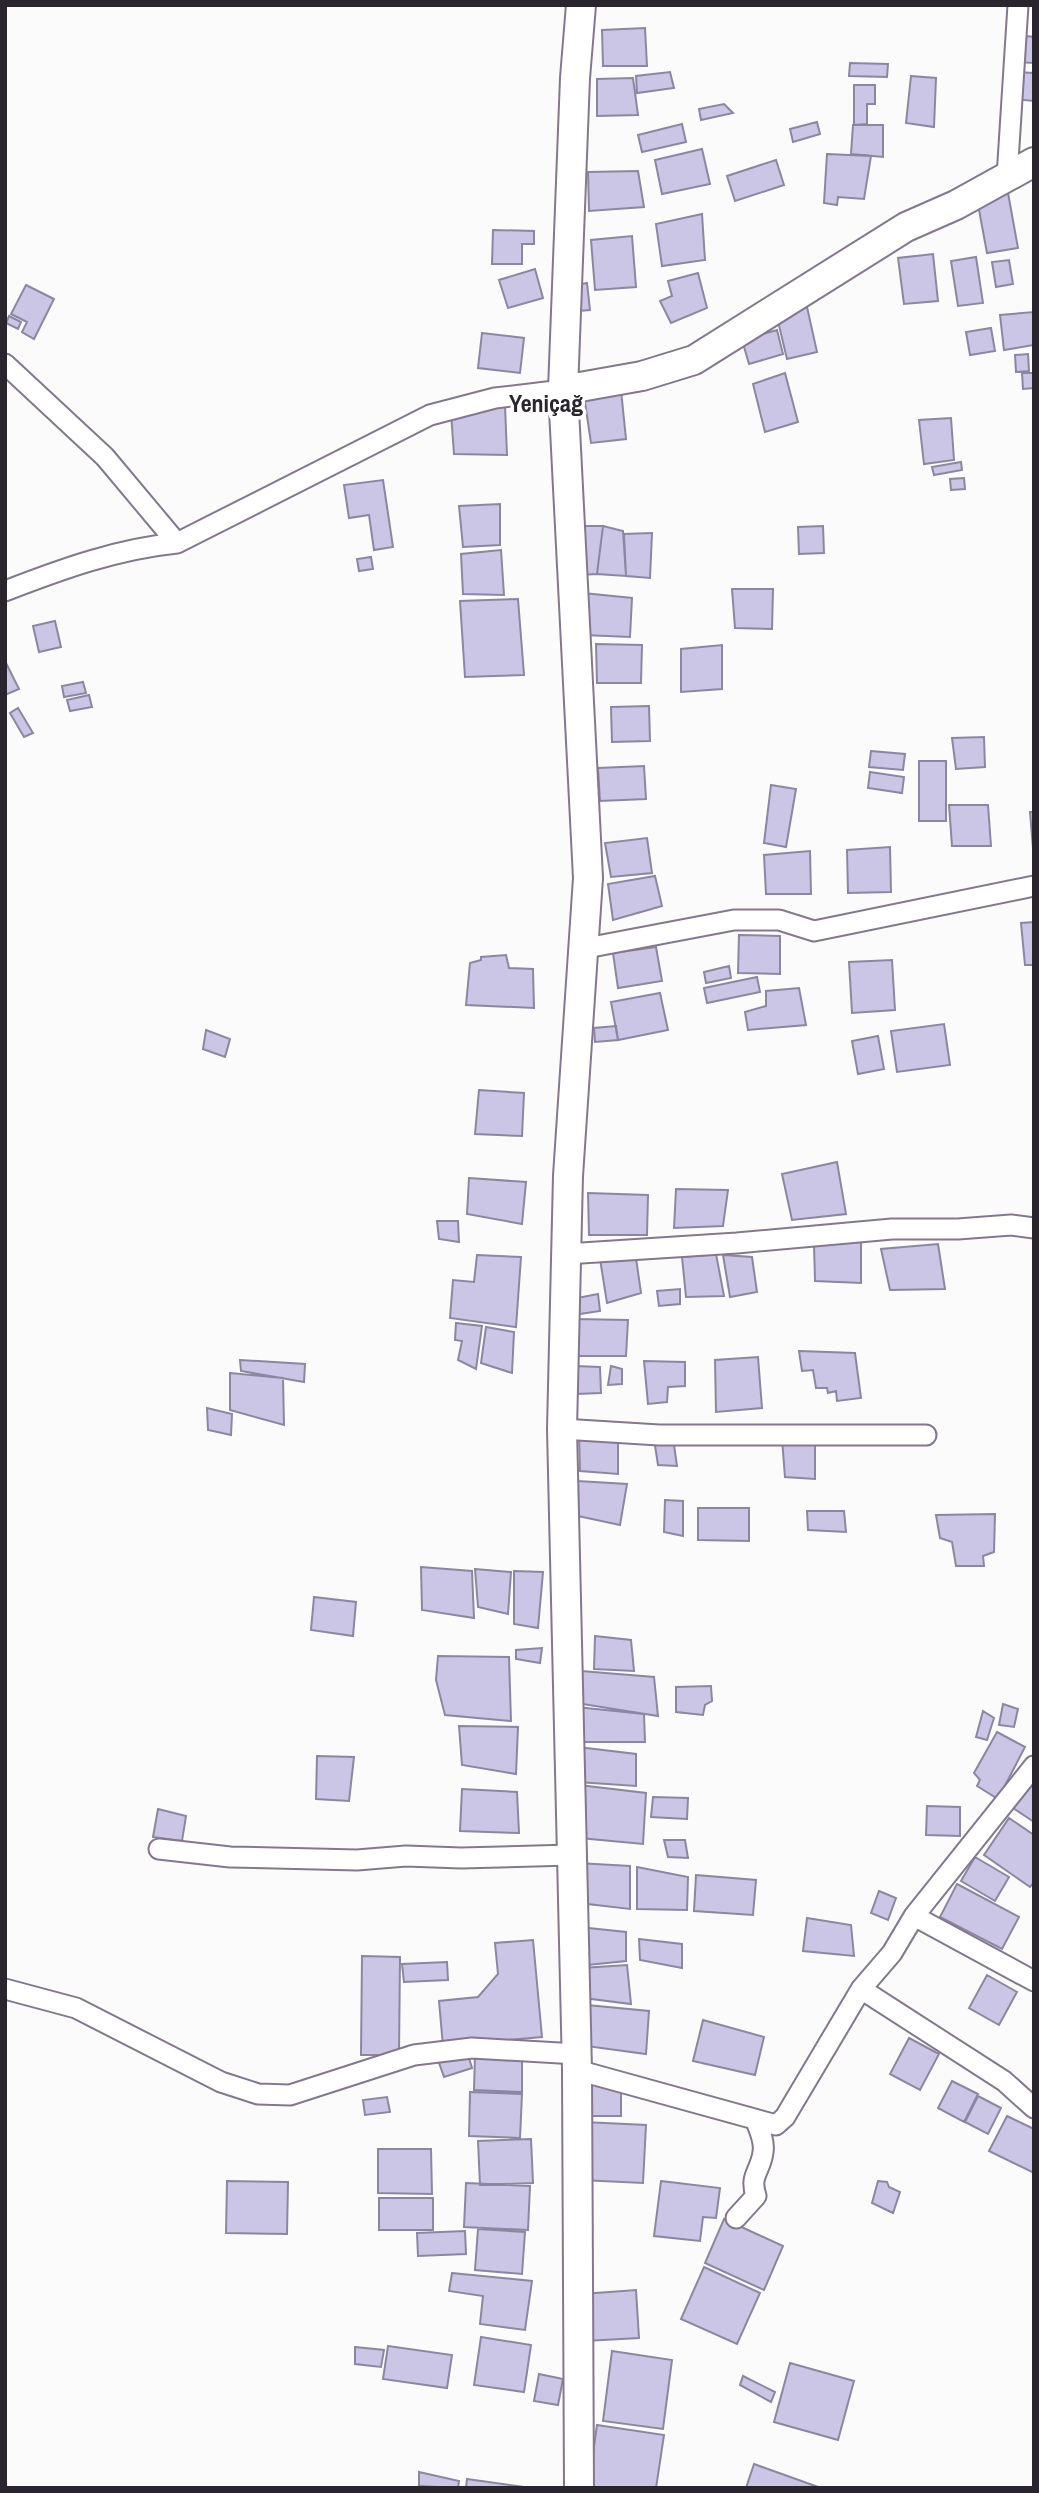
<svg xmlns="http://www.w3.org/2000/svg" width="1039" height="2493" font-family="'Archivo Narrow',sans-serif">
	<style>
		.building { fill: #ccc6e6; stroke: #8c87a0; stroke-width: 2 }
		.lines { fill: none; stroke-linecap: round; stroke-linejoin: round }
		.street-casing { stroke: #85778d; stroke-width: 23 }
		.secondary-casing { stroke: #85778d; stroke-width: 32 }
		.street { stroke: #fff; stroke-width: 19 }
		.secondary { stroke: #fff; stroke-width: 28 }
		.labels { text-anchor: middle; stroke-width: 7; stroke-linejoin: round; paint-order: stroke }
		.quarter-label { font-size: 24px; font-weight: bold; fill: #2a242e; stroke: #fff }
	</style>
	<rect width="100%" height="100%" fill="#fbfbfb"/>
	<!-- building -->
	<path class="building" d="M645 28 647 66H603L602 30Z
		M1018 35 1034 37V63L1015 62Z
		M850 63 888 64 887 77 849 76Z
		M670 72 674 88 637 93 636 76Z
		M1015 72 1034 73V101L1013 99Z
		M911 76 936 78 934 127 906 123Z
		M633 78 638 115 597 116V79Z
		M854 85H875V104H867V124L854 125Z
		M724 104 733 113 701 120 699 109Z
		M817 122 820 134 793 142 790 129Z
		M682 124 686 142 642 152 638 135Z
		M853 125H883V157L851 154Z
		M702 149 710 184 662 194 655 160Z
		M827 154 871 156 864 199 838 197 837 205 824 203Z
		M776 160 784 185 735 201 727 176Z
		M638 171 644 207 589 211 588 172Z
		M1008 193 1018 248 987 253 977 199Z
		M702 214 705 260 662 266 656 224Z
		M493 230 534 231V244H522V264H492Z
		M632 236 636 287 595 290 591 240Z
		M933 254 938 301 904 304 898 258Z
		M976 257 983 303 958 306 951 261Z
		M1009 260 1013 284 996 287 992 262Z
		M535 269 543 298 508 308 499 280Z
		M698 273 707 308 671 323 660 301 672 296 668 281Z
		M587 283 590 310 579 311 576 285Z
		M26 285 54 299 34 339 22 332 27 322 11 314Z
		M807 307 817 352 787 359 777 317Z
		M1034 312V345L1004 350 1000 315Z
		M9 316 21 322 18 329 6 323Z
		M991 328 995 351 970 355 966 332Z
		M777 330 783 354 749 364 742 340Z
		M482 333 524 338 520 373 478 368Z
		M1028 354 1029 371 1016 372 1015 355Z
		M785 373 798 422 765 432 753 384Z
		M1022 373H1034V388L1023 389Z
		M621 390 626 439 591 443 584 396Z
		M505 406 507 455 454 454 451 413Z
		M951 418 954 460 924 464 919 420Z
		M961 462 962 470 934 475 932 467Z
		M964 478 965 489 951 490 950 479Z
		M383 480 393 547 374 550 369 515 349 518 344 485Z
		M500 504V545L463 547 459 506Z
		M578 526H603L597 574 579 575Z
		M603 526 623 531 626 576 597 574Z
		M823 526 824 553 799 554 798 527Z
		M652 533 650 578 626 576 624 534Z
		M501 550 504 595 463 594 461 554Z
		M371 557 373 569 359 571 357 559Z
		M732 589H773L772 629 735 628Z
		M583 593 632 598 630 637 584 635Z
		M518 599 524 675 465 677 460 601Z
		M55 621 61 647 39 652 33 626Z
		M596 644 642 645 641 683H597Z
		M722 645V689L681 692V649Z
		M5 661 19 689 5 695Z
		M83 682 86 693 64 697 62 686Z
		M89 695 92 707 70 711 67 700Z
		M649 706 650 741 612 742 611 707Z
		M18 708 33 733 24 737 10 713Z
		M984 737 985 767 956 769 952 738Z
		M871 751 905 754 903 770 869 767Z
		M919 761H946V821H919Z
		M644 766 646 799 600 801 598 768Z
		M870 772 904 777 902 793 868 788Z
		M771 785 796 789 786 847 764 843Z
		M949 805H988L991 846H952Z
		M1030 812H1034V848H1033Z
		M647 838 652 873 611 877 605 843Z
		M890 847 891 892 848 893 847 850Z
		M810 851 811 894H766L764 855Z
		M655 876 662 906 613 920 608 884Z
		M1034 922V965H1025L1021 923Z
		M739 935 780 936V974L738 973Z
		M656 947 662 981 618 988 613 953Z
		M506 955 509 968 533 969 534 1008 466 1005 470 963 481 960V957Z
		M892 960 895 1010 852 1013 849 962Z
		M729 966 731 978 706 983 704 972Z
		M757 977 760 992 707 1003 704 988Z
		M799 988 806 1025 748 1030 745 1012 766 1006V991Z
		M660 993 668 1030 618 1040 611 1002Z
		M944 1024 950 1065 897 1072 891 1031Z
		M616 1026 618 1040 595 1042 594 1028Z
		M206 1030 230 1039 225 1057 203 1049Z
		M878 1036 884 1069 858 1074 852 1041Z
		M479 1090 524 1093 522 1136 475 1134Z
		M837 1162 846 1214 792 1220 782 1174Z
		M469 1178 526 1182 522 1224 467 1214Z
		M676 1189 728 1190 723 1226 674 1228Z
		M588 1193 648 1195 647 1235H589Z
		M437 1221H458L459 1242 439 1239Z
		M861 1242V1283L815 1281 814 1244Z
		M938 1244 945 1289 890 1290 881 1249Z
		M716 1254 724 1296 686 1297 682 1257Z
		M477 1255 521 1257 516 1327 450 1318 453 1280 474 1282Z
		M723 1255 752 1257 757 1292 730 1297Z
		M636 1258 641 1293 607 1303 600 1259Z
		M680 1289V1304L659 1306 657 1291Z
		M598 1294 600 1311 573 1315 572 1299Z
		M575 1319 628 1320 626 1356H574Z
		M456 1323 482 1326 476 1369 458 1360 462 1341 455 1340Z
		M486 1327 514 1332 512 1373 481 1363Z
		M799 1351 855 1353 861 1398 837 1401 836 1391 828 1393 827 1388H816L813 1370 802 1371Z
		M758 1357 762 1408 716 1412 715 1360Z
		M240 1360 305 1364 304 1382 241 1371Z
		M644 1361 685 1362V1386L668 1387 667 1402 648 1404Z
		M575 1366 600 1367 601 1393 576 1394Z
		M611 1366 622 1369V1384L608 1385Z
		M230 1373 283 1378 284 1425 230 1410Z
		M207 1408 232 1414 231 1435 208 1430Z
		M579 1434 618 1437V1474L580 1471Z
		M673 1438 677 1466 658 1465 654 1439Z
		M815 1438V1479L785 1477 782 1439Z
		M577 1481 627 1484 620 1525 573 1515Z
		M665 1500 683 1501V1536L664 1532Z
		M698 1508H749V1541L698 1540Z
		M807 1511H844L846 1532 808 1530Z
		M995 1514 994 1552 983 1556 984 1566H956L952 1542 940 1538 936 1515Z
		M421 1567 472 1571 474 1618 422 1610Z
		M475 1569 511 1572 508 1614 478 1607Z
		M514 1571 543 1572 538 1628 514 1624Z
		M314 1597 356 1602 353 1636 311 1630Z
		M595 1636 631 1640 634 1671 594 1669Z
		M542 1648 540 1663 516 1659V1650Z
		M438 1656 509 1657 511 1721 445 1715 436 1680Z
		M581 1671 654 1677 658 1716 576 1703Z
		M711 1686 712 1701 705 1705 703 1715 676 1712V1687Z
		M1003 1704 1018 1709 1014 1727 999 1725Z
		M576 1707 644 1714 645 1742H576Z
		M983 1711 994 1718 987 1740 976 1737Z
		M459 1726 518 1727 516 1774 462 1765Z
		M997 1732 1025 1747 998 1799 977 1786 980 1780 974 1773Z
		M578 1747 636 1754V1786L578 1782Z
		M317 1756 354 1757 349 1801 316 1799Z
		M1034 1777V1822L1013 1808Z
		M579 1785 646 1793 643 1844 580 1838Z
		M462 1789 517 1792 519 1833 460 1831Z
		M653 1797 688 1798 687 1819 651 1817Z
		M927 1806 960 1807V1836L926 1835Z
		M158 1809 186 1816 182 1841 153 1837Z
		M1009 1818 1034 1835V1882L1030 1887 984 1855Z
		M664 1840H685L688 1858 668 1857Z
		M975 1857 1009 1877 995 1901 961 1881Z
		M577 1863 630 1866V1909L579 1903Z
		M637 1867 688 1877 687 1910 637 1909Z
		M696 1875 756 1880 753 1915 694 1911Z
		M957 1884 1019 1917 1002 1949 940 1917Z
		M879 1891 896 1898 888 1920 871 1913Z
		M807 1918 851 1925 854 1956 803 1951Z
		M579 1927 626 1932V1961L578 1966Z
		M639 1939 682 1944V1968L640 1960Z
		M533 1940 542 2037 443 2046 439 2001 478 1997 498 1974 495 1943Z
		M362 1956 400 1957 399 2055H361Z
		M447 1962 448 1980 404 1982 402 1964Z
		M627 1965 631 2004 584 1998 582 1968Z
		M987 1975 1017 1992 999 2025 969 2008Z
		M587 2005 649 2011 646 2054 586 2046Z
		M703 2020 764 2037 755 2075 693 2061Z
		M909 2038 939 2054 920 2090 890 2074Z
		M467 2051 472 2068 444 2077 438 2060Z
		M475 2055 522 2056V2092L474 2090Z
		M952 2081 978 2094 964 2122 938 2108Z
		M583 2085H621V2116H582Z
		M470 2092 522 2094 520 2138 469 2136Z
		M978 2096 1001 2108 988 2134 965 2122Z
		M387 2097 390 2112 365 2115 363 2100Z
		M1007 2116 1034 2129V2173L989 2151Z
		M584 2122 646 2125 643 2183 581 2180Z
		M531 2139 533 2183 480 2185 478 2141Z
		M378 2149H431L432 2194 378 2193Z
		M227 2181 288 2182 287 2234 226 2233Z
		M661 2181 720 2188 716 2218 703 2217 700 2241 654 2236Z
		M878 2181 887 2182 889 2187 900 2192 893 2213 872 2203Z
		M466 2183 530 2186 528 2230 464 2227Z
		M379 2198H433V2230H379Z
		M724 2219 783 2246 764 2290 705 2263Z
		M478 2229 525 2232 522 2274 475 2270Z
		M465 2231 466 2254 418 2256 417 2233Z
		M704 2267 760 2293 737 2344 681 2319Z
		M452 2273 532 2281 525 2330 480 2324 483 2296 449 2291Z
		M636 2290 639 2338 585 2341 582 2294Z
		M481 2337 531 2345 524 2392 474 2385Z
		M388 2346 452 2355 447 2388 383 2379Z
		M355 2347 384 2350 381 2367 355 2364Z
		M612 2351 672 2360 663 2429 603 2421Z
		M790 2363 854 2381 838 2440 774 2422Z
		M539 2374 563 2379 558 2405 534 2401Z
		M743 2376 775 2392 771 2402 740 2385Z
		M597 2425 664 2435 656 2488H588Z
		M754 2464 821 2488H746Z
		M419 2472 459 2481 458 2488 419 2486Z
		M467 2479 531 2488H466Z"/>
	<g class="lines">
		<defs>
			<path id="street" d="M1007 177 1018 5
				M5 364 105 457 177 543
				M5 591C62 569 117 549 177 543L430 415 495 398 563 390
				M581 949 734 920H779L814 931 1034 886
				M566 1254 737 1243 892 1229H958L1011 1225 1034 1228
				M562 1429 659 1435H926
				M159 1849 230 1857 357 1860 406 1856 461 1858 572 1855
				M914 1916 1034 1981
				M5 1989 76 2008 221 2082 258 2094 290 2095 414 2055 472 2048 577 2054
				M861 1989 1004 2081 1034 2108
				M577 2070 776 2125 785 2117 861 1989 892 1953 914 1916 1034 1766
				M736 2218 756 2196C749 2175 761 2171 763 2152 765 2141 759 2129 755 2119"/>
			<path id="secondary" d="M563 390 642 376 694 360 906 227 956 205 1034 162
				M579 2488 577 2070 562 1429 568 1176 588 878 563 390 575 78 581 5"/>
		</defs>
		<!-- street casing -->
		<use href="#street" class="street-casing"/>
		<!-- secondary casing -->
		<use href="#secondary" class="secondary-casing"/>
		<!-- street -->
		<use href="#street" class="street"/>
		<!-- secondary -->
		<use href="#secondary" class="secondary"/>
	</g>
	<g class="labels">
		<!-- quarter labels -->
		<g class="quarter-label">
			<text x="546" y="412">Yeniçağ</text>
		</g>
	</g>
	<!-- border -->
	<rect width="1039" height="2493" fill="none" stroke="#2a242e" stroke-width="14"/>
</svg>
